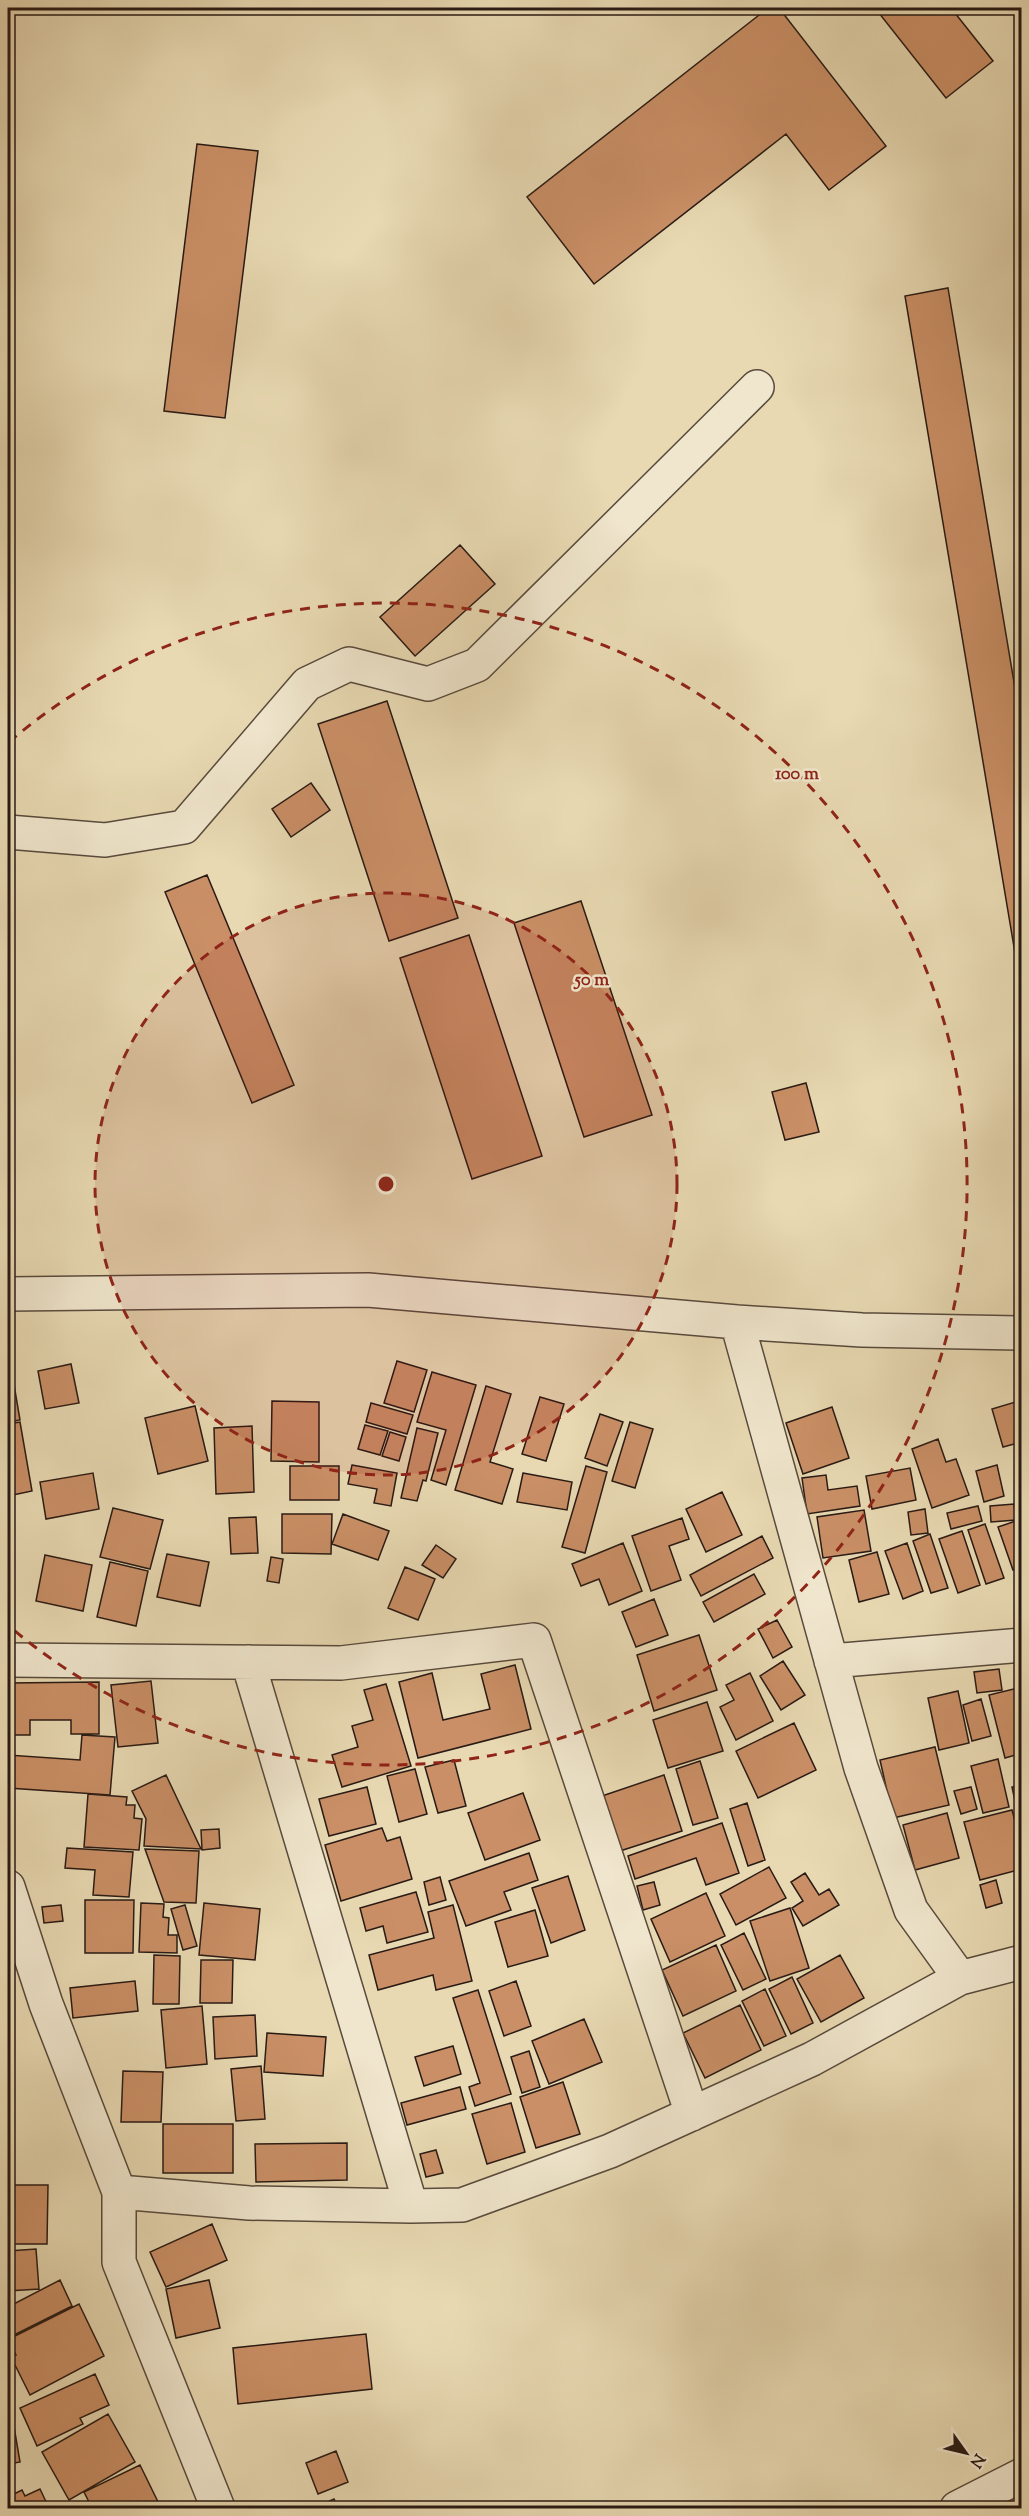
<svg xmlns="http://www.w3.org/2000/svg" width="1029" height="2516" font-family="'Sorts Mill Goudy',serif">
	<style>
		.building { fill: #ca8f66; stroke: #281a14; stroke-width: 1.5 }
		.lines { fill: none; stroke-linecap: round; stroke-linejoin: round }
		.street-casing { stroke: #584a3c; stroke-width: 36 }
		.street { stroke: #f0e6cd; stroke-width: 33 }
		.ring { fill: none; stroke: #8f2418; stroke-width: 3; stroke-dasharray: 10 8 }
		.centre { fill: #8f2418; stroke: #f0e6cd; stroke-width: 3 }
		.ring-label { font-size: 18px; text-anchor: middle; font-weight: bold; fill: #8f2418; stroke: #f0e6cd; stroke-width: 5; stroke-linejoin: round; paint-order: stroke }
	</style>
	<rect width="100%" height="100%" fill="#e8d9b2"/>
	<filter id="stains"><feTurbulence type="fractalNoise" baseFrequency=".00333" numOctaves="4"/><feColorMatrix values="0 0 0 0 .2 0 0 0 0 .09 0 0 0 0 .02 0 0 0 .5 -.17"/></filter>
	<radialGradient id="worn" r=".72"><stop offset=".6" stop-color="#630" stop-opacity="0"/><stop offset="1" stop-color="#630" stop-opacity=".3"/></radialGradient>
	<!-- building -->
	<path class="building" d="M768 8H779L886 146 829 190 786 134 594 284 527 197Z
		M875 8H951L993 61 946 98Z
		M197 144 258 151 225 418 164 411Z
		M948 288 1022 730V959H1016L905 296Z
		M460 545 495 584 415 656 380 617Z
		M387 701 458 918 389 941 318 724Z
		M311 783 330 810 291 837 272 809Z
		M207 875 294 1085 252 1103 165 892Z
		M581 901 652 1115 584 1137 514 923Z
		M469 935 542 1156 472 1179 400 958Z
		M806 1083 819 1132 785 1140 772 1092Z
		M10 1361 20 1420 8 1422V1362Z
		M397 1361 427 1370 414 1412 384 1403Z
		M71 1364 79 1403 45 1409 38 1371Z
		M432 1372 476 1385 446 1485 431 1480 446 1430 417 1422Z
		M486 1386 511 1394 490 1462 513 1469 502 1504 455 1490Z
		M540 1397 564 1404 546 1461 522 1454Z
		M272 1401 319 1402V1462L271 1461Z
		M1019 1401 1022 1409V1442L1003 1447 992 1409Z
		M371 1403 413 1415 407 1434 366 1422Z
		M195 1406 208 1461 158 1474 145 1418Z
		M832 1407 849 1458 803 1474 786 1423Z
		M600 1414 623 1422 607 1466 585 1458Z
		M20 1422 32 1491 8 1496V1424Z
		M630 1422 653 1429 635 1488 612 1481Z
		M365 1425 388 1431 380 1455 358 1449Z
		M252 1426 254 1492 216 1494 214 1428Z
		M417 1428 438 1433 426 1481 423 1480 417 1501 401 1498Z
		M390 1432 406 1437 399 1461 382 1456Z
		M938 1439 946 1462 956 1459 969 1495 932 1508 912 1449Z
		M352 1465 397 1473 391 1506 374 1503 377 1489 348 1484Z
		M997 1465 1004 1496 984 1502 976 1471Z
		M290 1466H339V1500H290Z
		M586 1466 607 1472 585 1553 562 1547Z
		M910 1468 916 1500 872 1509 866 1476Z
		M93 1473 99 1509 46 1519 40 1482Z
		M523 1473 572 1482 567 1510 517 1502Z
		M826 1475 828 1490 857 1486 860 1506 807 1514 802 1478Z
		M722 1492 742 1535 706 1552 686 1509Z
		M1014 1504 1016 1520 991 1522 990 1506Z
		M978 1506 982 1521 951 1529 947 1513Z
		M113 1508 163 1520 150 1569 100 1557Z
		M925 1509 928 1533 911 1535 908 1512Z
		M864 1510 871 1551 823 1558 817 1517Z
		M282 1514H332L331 1554 282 1553Z
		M343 1514 389 1531 378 1560 332 1544Z
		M256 1517 258 1553 231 1554 229 1518Z
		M682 1518 689 1539 669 1546 681 1580 651 1591 632 1536Z
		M1022 1519V1567L1013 1570 998 1527Z
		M985 1524 1004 1578 986 1584 968 1530Z
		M962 1531 980 1585 958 1593 939 1539Z
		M930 1534 948 1588 931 1593 913 1541Z
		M762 1536 773 1558 701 1596 690 1575Z
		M623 1543 642 1591 609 1605 599 1579 581 1586 572 1564Z
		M907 1543 923 1591 903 1599 885 1551Z
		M436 1545 456 1559 443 1578 422 1565Z
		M877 1552 889 1594 859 1602 849 1560Z
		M167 1554 209 1562 200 1606 157 1597Z
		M45 1555 92 1565 83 1611 36 1601Z
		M271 1557 283 1559 279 1583 267 1581Z
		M110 1562 148 1571 136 1626 97 1617Z
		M405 1567 435 1579 418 1620 388 1608Z
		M754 1574 765 1594 714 1622 703 1602Z
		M654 1599 668 1635 636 1647 622 1612Z
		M777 1620 792 1647 773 1658 758 1629Z
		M699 1635 717 1690 654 1711 637 1655Z
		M783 1661 805 1695 781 1710 760 1676Z
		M515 1665 531 1729 418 1758 399 1682 432 1673 443 1720 490 1709 481 1674Z
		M999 1669 1002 1690 977 1693 974 1672Z
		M750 1673 773 1721 736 1740 720 1707 734 1700 726 1685Z
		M151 1681 158 1743 118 1747 111 1685Z
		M99 1682V1734H71V1720H30V1735H8V1683Z
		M386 1684 411 1766 342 1787 332 1755 358 1747 352 1726 373 1720 364 1690Z
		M1022 1687V1753L1005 1758 989 1695Z
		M958 1691 969 1743 939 1750 928 1698Z
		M981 1699 991 1736 972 1741 963 1705Z
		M707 1702 723 1751 668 1768 653 1720Z
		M794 1723 816 1770 758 1798 736 1751Z
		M82 1735 115 1737 110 1795 8 1788V1755L80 1760Z
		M935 1747 949 1805 893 1818 880 1760Z
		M998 1759 1009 1807 983 1813 971 1766Z
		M454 1760 466 1806 438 1813 425 1767Z
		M700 1761 718 1818 693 1825 676 1769Z
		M415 1769 427 1814 399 1822 387 1776Z
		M166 1775 201 1849 144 1846 146 1819 132 1791Z
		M664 1775 682 1831 620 1851 602 1796Z
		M1022 1785V1800L1015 1801 1012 1787Z
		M367 1787 376 1824 329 1836 319 1799Z
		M971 1787 977 1809 961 1814 954 1791Z
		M523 1793 540 1840 485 1860 468 1813Z
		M88 1794 127 1797 126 1805H135L134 1818 142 1819 139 1850 84 1847Z
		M747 1803 765 1860 748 1866 730 1809Z
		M1012 1810 1022 1846V1869L980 1880 964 1822Z
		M947 1813 959 1858 915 1870 903 1825Z
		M722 1823 739 1873 706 1885 696 1858 635 1879 628 1856Z
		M382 1828 387 1841 400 1837 412 1879 341 1901 325 1845Z
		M219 1829 220 1848 202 1850 201 1830Z
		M67 1848 133 1852 129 1897 93 1895 95 1870 65 1868Z
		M145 1849 199 1851 196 1903 164 1902Z
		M529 1853 538 1880 504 1892 511 1910 466 1926 449 1881Z
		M769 1867 786 1898 736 1925 720 1894Z
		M805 1873 819 1895 829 1889 839 1905 803 1926 792 1908 803 1901 791 1882Z
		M568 1876 585 1930 551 1943 532 1888Z
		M440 1877 446 1900 429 1905 424 1882Z
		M996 1880 1002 1903 986 1908 980 1885Z
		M654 1882 660 1905 643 1910 637 1886Z
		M416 1892 428 1932 387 1943 383 1926 366 1931 360 1908Z
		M706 1893 725 1936 670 1962 651 1919Z
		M85 1900H134L133 1953H85Z
		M141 1903 164 1904 163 1917 169 1918 168 1935H177V1953L139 1952Z
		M204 1903 260 1909 255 1960 199 1955Z
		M61 1905 63 1921 44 1923 42 1907Z
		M185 1905 197 1946 183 1950 171 1909Z
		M453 1905 472 1981 436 1990 433 1975 378 1990 369 1955 434 1938 428 1912Z
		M790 1908 809 1968 770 1981 750 1921Z
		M535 1910 548 1956 508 1967 495 1922Z
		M744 1933 766 1979 743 1990 721 1945Z
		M716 1945 736 1991 683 2016 662 1970Z
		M154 1955 180 1956 179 2004H153Z
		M840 1955 864 1998 821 2022 797 1979Z
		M201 1960H233L232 2003H200Z
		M792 1977 813 2023 791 2034 769 1989Z
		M135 1981 138 2011 73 2018 70 1988Z
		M516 1981 531 2026 504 2036 489 1991Z
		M765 1989 786 2036 764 2046 742 2001Z
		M478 1990 511 2094 475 2106 469 2087 480 2083 453 1998Z
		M740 2005 761 2050 705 2078 683 2033Z
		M202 2006 207 2064 166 2068 161 2010Z
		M255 2015 257 2056 215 2059 213 2017Z
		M584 2019 602 2062 549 2084 532 2041Z
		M267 2033 326 2037 323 2076 264 2072Z
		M453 2046 461 2074 424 2086 415 2057Z
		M529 2051 540 2087 522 2093 511 2057Z
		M261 2066 265 2119 236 2121 231 2069Z
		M123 2071 163 2072 161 2122H121Z
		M563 2082 580 2134 536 2148 520 2097Z
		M460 2087 466 2109 407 2125 401 2103Z
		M511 2103 525 2152 487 2164 472 2114Z
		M163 2124H233V2173H163Z
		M347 2143V2180L256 2182 255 2144Z
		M436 2150 443 2173 426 2177 420 2154Z
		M8 2185H48L47 2244H8Z
		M212 2224 227 2260 166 2287 150 2252Z
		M36 2249 39 2289 8 2291V2251Z
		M60 2280 72 2306 8 2338V2307Z
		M209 2280 220 2328 176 2338 166 2289Z
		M79 2304 104 2356 30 2395 11 2357 16 2355 9 2339Z
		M366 2334 372 2389 238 2404 233 2348Z
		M95 2374 109 2405 80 2418 83 2424 37 2446 20 2408Z
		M11 2409 20 2462 8 2464V2410Z
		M108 2414 135 2462 69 2500 42 2452Z
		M336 2451 348 2482 318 2494 306 2463Z
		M140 2465 161 2508H92L84 2492Z
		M40 2489 49 2508H8V2497L22 2490 25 2496Z
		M334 2499 339 2508H314Z"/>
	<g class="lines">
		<defs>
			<path id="street" d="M8 832 105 840 184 827 307 684 349 664 428 684 477 665 757 387
				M8 1294 368 1290 737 1322 862 1330 1022 1333
				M737 1322 861 1768 911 1910 960 1978
				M8 1660 341 1663 534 1640 692 2114
				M831 1661 1022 1645
				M8 1887 46 2004 119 2192V2262L218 2508
				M119 2192 249 2203 411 2206 248 1662
				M411 2206 462 2205 610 2151 812 2059 960 1978 1022 1962
				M957 2508 1022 2475"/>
		</defs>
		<!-- street casing -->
		<use href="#street" class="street-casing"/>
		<!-- street -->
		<use href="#street" class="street"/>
	</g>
	<!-- distance rings -->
	<circle cx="386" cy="1184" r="291" fill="#8f2418" fill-opacity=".12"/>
	<g class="ring">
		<circle cx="386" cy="1184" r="291"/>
		<path d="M9 742A581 581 0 1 1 9 1626"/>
	</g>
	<circle cx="386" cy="1184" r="9" class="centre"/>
	<g class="ring-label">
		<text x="797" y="779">100 m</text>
		<text x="592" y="985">50 m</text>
	</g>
	<!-- margin -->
	<rect width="1029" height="2516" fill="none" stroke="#e8d9b2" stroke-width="30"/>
	<rect x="9" y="9" width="1011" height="2498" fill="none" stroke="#281a14" stroke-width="3"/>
	<rect x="15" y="15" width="999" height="2486" fill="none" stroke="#281a14" stroke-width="1.5"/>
	<!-- north arrow -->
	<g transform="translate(966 2453) rotate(124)" stroke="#f0e6cd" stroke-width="4.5" paint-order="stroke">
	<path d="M0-4.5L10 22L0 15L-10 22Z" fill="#281a14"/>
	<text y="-9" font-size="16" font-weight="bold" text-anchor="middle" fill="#281a14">N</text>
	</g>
	<rect width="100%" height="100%" filter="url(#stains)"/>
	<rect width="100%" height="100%" fill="url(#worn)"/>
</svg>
